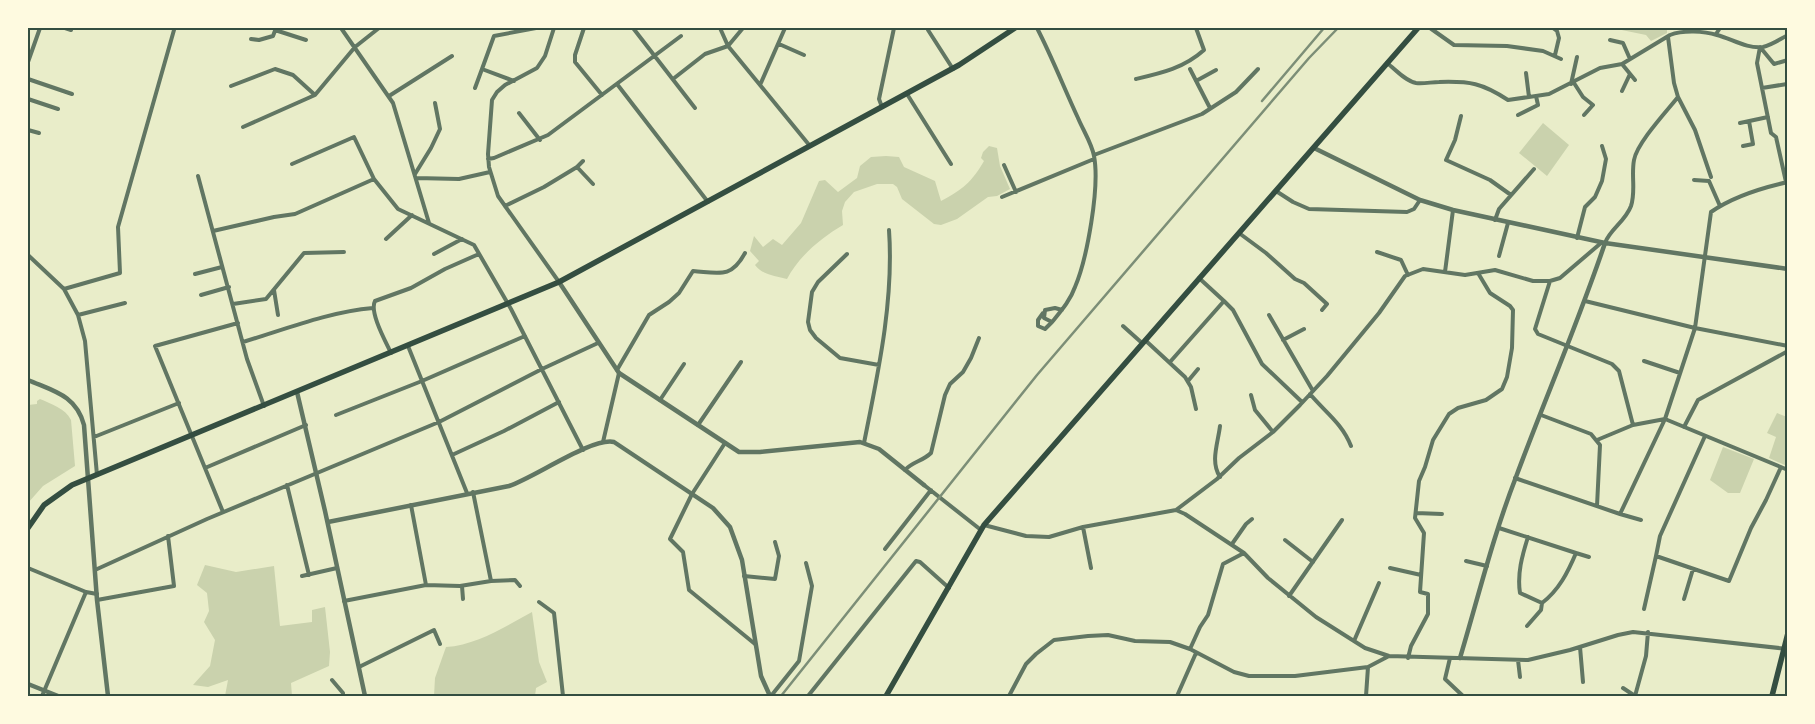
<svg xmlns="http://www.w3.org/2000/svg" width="1815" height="724" font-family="Montserrat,sans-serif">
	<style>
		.green { fill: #cad2ad }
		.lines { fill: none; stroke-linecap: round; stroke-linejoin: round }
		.minor { stroke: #617663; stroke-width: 4 }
		.tertiary { stroke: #617663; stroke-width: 4.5 }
		.primary { stroke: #344e41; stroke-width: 5.5 }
		.trunk { stroke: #344e41; stroke-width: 5.5 }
		.rail { stroke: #7c8e77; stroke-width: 2.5 }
		.neatline { fill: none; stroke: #344e41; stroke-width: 2 }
	</style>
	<rect width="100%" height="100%" fill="#e9edc9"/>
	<!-- green -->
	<path class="green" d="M1612 28H1667V33L1651 41 1646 35Z
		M1543 123 1569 145 1547 176 1519 153Z
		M989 146 997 148 1000 166 1010 189 997 196 988 197 957 219 941 225 934 224 902 199 897 187 893 184H877L854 192 845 202 842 211 843 225C821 238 799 256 787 279 776 276 762 275 755 265L759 261 750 251 754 236 763 247 773 239 782 245 801 223 819 181 825 180 838 192 857 178 860 166 871 157 886 156 899 157 904 167 935 181 941 201C962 190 972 182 984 161L981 158 983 152Z
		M40 399C51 404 65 408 71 420L75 466 43 486 28 503V405L37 404V401Z
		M1777 413 1787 417V466L1769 458 1776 437 1767 433Z
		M1723 447 1754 459 1740 493H1728L1710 480Z
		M205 565 236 572 274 566 280 626 312 622V610L325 607 330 652 329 666 291 683 292 696H225L228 680 208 687 193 685 210 666 215 640 204 622 209 611 207 593 197 585Z
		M532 612 539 662 547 682 536 688 535 696H434L435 678 446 647C477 645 506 626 532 612Z"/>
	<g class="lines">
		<!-- minor -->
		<path class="minor" d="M65 28 71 30
			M341 28 393 103 429 223
			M554 28 545 56 537 68 505 85 497 92 492 100 488 154 489 167 498 196 559 282
			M584 28 575 55V62L602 95
			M633 28 695 108
			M720 28 728 46 810 146
			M1037 28C1052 57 1064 88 1078 118 1083 130 1092 144 1094 156 1100 187 1087 259 1075 287 1070 301 1061 311 1052 322L1044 318 1045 310 1055 308 1062 310
			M1430 28 1454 45 1507 46 1543 51 1561 59
			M1553 28 1557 31 1559 38 1555 55
			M275 30 306 40
			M928 30 953 69
			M1716 34 1720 28
			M1668 37 1674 83 1678 97 1695 130 1711 177
			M251 39 259 40 273 36 276 28
			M1610 40 1623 43 1630 59
			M779 44 804 55
			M1760 47 1757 63 1771 133 1776 137 1786 182
			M1760 47 1774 64 1788 60
			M28 62 40 28
			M1387 63C1395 69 1405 81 1416 83 1423 84 1432 82 1439 82 1470 81 1482 83 1508 100L1549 94 1600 68 1622 64 1670 35C1683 30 1704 31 1717 35 1732 39 1747 49 1763 47 1772 45 1780 39 1788 35
			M1622 64 1635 80
			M1190 69 1210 108
			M1526 73 1529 97
			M28 79 72 94
			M673 79 705 54 728 46 743 28
			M1136 79C1162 73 1184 68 1204 50L1196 28
			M514 81 482 69 494 36 536 28
			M1196 81 1216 70
			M1574 83 1583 97 1593 105 1584 115
			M617 84 708 202
			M1571 84 1577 57
			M760 85 785 28
			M231 86 275 69 293 75 315 95
			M475 88 482 69
			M1762 88 1787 84
			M1622 91 1630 74
			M907 94 951 164
			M389 96 452 56
			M28 99 58 109
			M882 107 879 99 894 28
			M519 113 540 140
			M1518 115 1538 105 1536 96
			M1461 116 1455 140 1446 160 1490 180 1511 195
			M1740 123 1768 117
			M243 127 315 95 355 47 379 28
			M28 130 39 133
			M1743 146 1753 144 1749 121
			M1094 155 1202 114 1236 92 1258 69
			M488 159 494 158 548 135 681 36
			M292 164 354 137 374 179 398 209 474 245 511 309 583 450
			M1004 165 1016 192
			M577 167 583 161
			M415 174 431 148 440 129 435 103
			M198 176 247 359 264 406
			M416 178 459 179 490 172
			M1694 180 1709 181 1720 206
			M1276 191 1293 202 1309 209 1407 212 1414 209 1420 200
			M1002 197 1094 159
			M505 206 544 187 577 167 593 184
			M1495 220 1499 209 1534 169
			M213 231 274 217 295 214 374 179
			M1239 233 1266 253 1295 279 1304 283 1327 304 1322 310
			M1577 238 1585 207 1595 197 1602 181 1606 159 1602 146
			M386 239 412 215
			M1605 243C1610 229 1625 222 1631 206 1636 191 1631 176 1634 160 1637 143 1666 112 1678 97
			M1377 252 1401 260 1408 275
			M434 254 462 239
			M847 254 818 282 812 292 808 322 810 330 816 338 840 358 879 365
			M28 255 64 289 78 315 85 341 97 475
			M1499 256 1508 223
			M1445 272 1453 210
			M195 274 222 267
			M1550 281 1535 329 1538 334 1612 364 1619 371 1633 425
			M64 289 120 273 118 227 174 30
			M274 290 278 315
			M201 295 229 287
			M1224 301 1233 310 1262 364 1302 402
			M1585 301 1695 328 1788 346
			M233 304 266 299 304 253 344 252
			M1043 313 1038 320V326L1045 329 1052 322
			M78 315 125 303
			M1269 315 1313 391
			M1123 326 1142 343
			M1145 340 1185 377 1191 387 1196 409
			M1283 340 1304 329
			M243 342C286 329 328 312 373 308
			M408 346 467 493
			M391 353C386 342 369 312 375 301L411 288 445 269 479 254
			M1644 361 1680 373
			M1170 362 1224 301 1199 278
			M617 370 649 315 669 302 679 293 693 271C719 273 731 279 745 253
			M1188 381 1198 369
			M1310 394C1325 412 1342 423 1351 446
			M1251 395 1255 410 1273 432
			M660 400 684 364
			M336 415 422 381 525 336
			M1541 415 1591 434 1600 445 1597 506
			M698 425 741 362
			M1220 426C1218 443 1210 462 1220 477
			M1684 427 1698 400 1788 351
			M1705 436 1660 536 1656 556 1729 581 1751 528 1766 500 1781 467
			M94 437 179 403
			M1597 440 1633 425 1665 419 1788 470
			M603 442 619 373
			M725 443 692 494 670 539 683 552 689 590 755 644
			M864 443C878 373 894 301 889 230
			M452 455 504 431 559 402
			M205 468 306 425
			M905 470C912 462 923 461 931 453L945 395 950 384 963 372 971 358 979 338
			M1515 478 1620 514 1665 419 1695 328 1711 212C1734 196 1761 188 1788 182
			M287 485 309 575
			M924 485 981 530
			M473 492 491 581
			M411 505 426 585
			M1176 510 1185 514 1244 553 1268 578 1316 617 1365 648 1389 656 1528 660 1570 650 1618 635 1633 632 1788 649
			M223 512 155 346 238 323
			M1416 513 1442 514
			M1620 514 1641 520
			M984 525 1026 536 1049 537 1083 527 1176 510 1217 479 1239 458 1273 432 1300 405 1327 376 1379 313 1405 276 1423 269 1465 275 1495 270 1533 281H1550L1560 278 1601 243
			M1083 527 1091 568
			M1499 528 1576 553C1568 572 1559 590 1542 603L1520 593C1517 574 1522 556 1528 537
			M1285 540 1313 562
			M1232 544 1246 524 1252 519
			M885 549 931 490
			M1576 553 1589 557
			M1466 561 1487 566
			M28 568 86 592
			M1390 568 1421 575
			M95 570 207 519 439 422 542 369 598 343
			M302 576 337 568
			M744 576 775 579 779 556 775 542
			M462 586 463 599
			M1289 596 1342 520
			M1684 599 1693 569
			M97 600 174 586 168 536
			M344 601 426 585 460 586 491 581 515 580 520 586
			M539 602 554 613 563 696
			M1644 609 1656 556
			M1527 626 1541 610 1542 603
			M1354 641 1379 583
			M1580 647 1583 682
			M1190 649 1200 627 1208 615 1223 564 1244 553
			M1408 658 1411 646 1428 614V594L1420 592 1424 533 1415 518 1419 481 1425 467 1433 440 1449 414 1458 408 1486 400 1502 389 1507 377 1512 348 1513 310 1510 306 1490 293 1478 273
			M1450 658 1445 679 1463 696
			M1518 660 1520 677
			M359 667 434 630 440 644
			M332 680 343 693V696
			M1623 688 1635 696
			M42 696 86 592 97 594
			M771 696 799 661 812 586 806 563
			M808 696 916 561 920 562 949 588
			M1009 696 1026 664 1036 654 1054 640 1088 636 1108 635 1135 641 1170 642 1190 649 1234 672 1249 676H1295L1368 667 1389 656
			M1177 696 1196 653
			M1366 696 1368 667
			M1635 696 1646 656 1648 632"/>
		<!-- tertiary -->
		<path class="tertiary" d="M1314 148 1420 200 1453 210 1605 243 1788 269
			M559 282 619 373 739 452H760L860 442 879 449 924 485
			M28 380C53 391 76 395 84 425L97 600 108 696
			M297 392 325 511 365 696
			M328 522 509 486C534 478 592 437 614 442L713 508 730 527 742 560 761 676 770 696
			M1460 658C1478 598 1493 536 1516 477 1545 399 1578 323 1605 243
			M28 684 58 696"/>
		<!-- primary -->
		<path class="primary" d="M886 696 984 525 1418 28
			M1772 696 1788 633"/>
		<!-- trunk -->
		<path class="trunk" d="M28 528 44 505 72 485 559 282 959 65 1015 28"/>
		<!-- rail -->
		<path class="rail" d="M1262 101 1324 28
			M781 696 1037 375 1309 58 1338 28"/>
	</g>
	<!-- border -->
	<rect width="1815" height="724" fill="none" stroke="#fefae0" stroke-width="58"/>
	<rect x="29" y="29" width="1757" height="666" class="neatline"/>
</svg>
